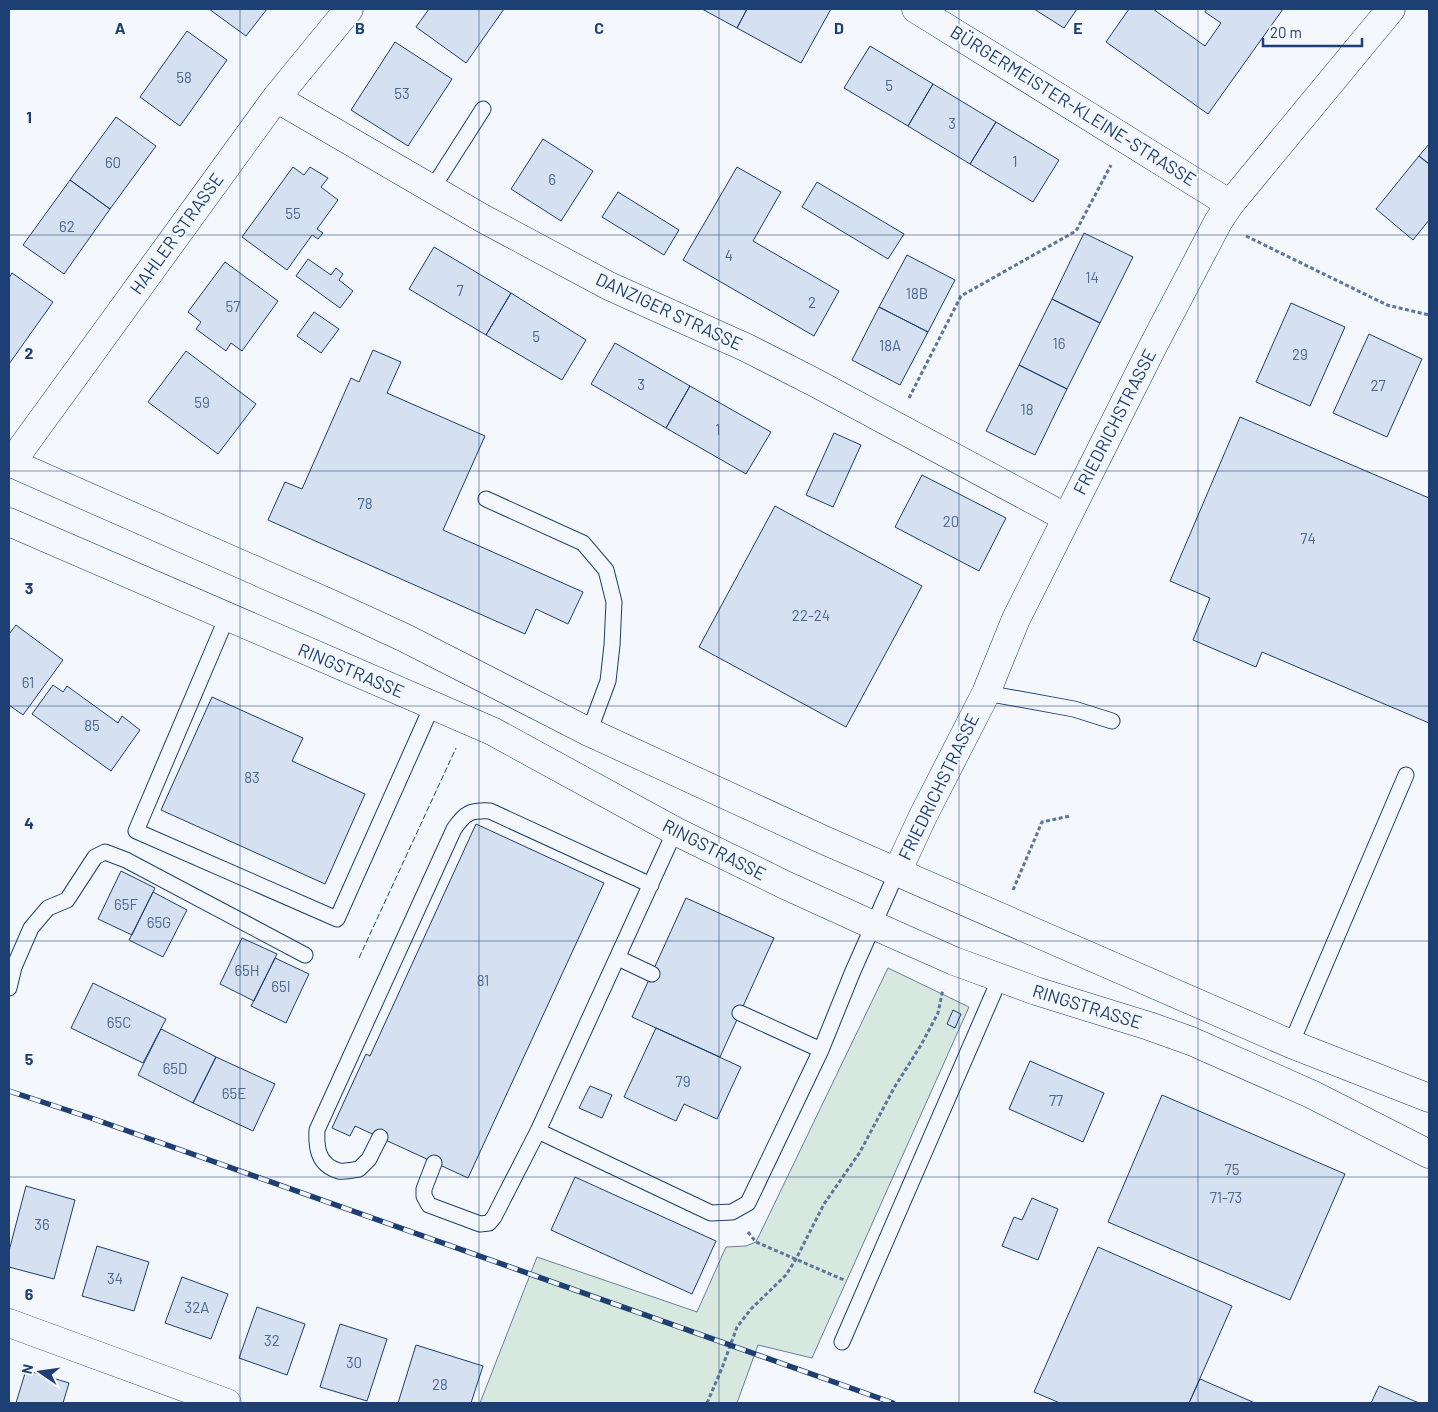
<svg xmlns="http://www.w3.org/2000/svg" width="1438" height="1412" font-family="Barlow,sans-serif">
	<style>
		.green { fill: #d7e8df; stroke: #687fa3 }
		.building { fill: #d5e0f0; stroke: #1d3f73 }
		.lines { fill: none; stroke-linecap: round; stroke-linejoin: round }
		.service-casing { stroke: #1d3f73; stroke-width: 17 }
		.minor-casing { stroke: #1d3f73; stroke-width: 29 }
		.primary-casing { stroke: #1d3f73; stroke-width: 29 }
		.path { stroke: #5e769c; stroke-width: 3; stroke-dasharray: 4 2.5; stroke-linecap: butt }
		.service { stroke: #f4f7fb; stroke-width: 15 }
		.minor { stroke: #f4f7fb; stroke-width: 28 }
		.primary { stroke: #f4f7fb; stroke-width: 28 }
		.rail-casing { stroke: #1d3f73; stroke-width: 5.5 }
		.rail { stroke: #f4f7fb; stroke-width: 4; stroke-dasharray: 11; stroke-linecap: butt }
		.fence { stroke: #1d3f73; stroke-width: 1; stroke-dasharray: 6 2.5; stroke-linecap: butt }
		.grid { fill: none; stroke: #1d3f73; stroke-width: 1; stroke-opacity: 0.55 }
		.labels { text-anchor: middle; stroke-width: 4; stroke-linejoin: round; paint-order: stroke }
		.number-label { font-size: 15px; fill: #4b6792 }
		.street-label { font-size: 18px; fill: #1d3f73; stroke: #f4f7fb }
		.grid-label { font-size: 16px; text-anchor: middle; font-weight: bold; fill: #1d3f73; stroke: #f4f7fb; stroke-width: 4; stroke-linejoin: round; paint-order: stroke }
	</style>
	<rect width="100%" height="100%" fill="#f4f7fb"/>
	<!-- green -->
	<path class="green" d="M888 968 969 1007 812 1358 758 1345 737 1403H480L537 1257 697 1312 726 1247 746 1246 756 1242Z"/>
	<!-- building -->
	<path class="building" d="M209 9H267L246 36Z
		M429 9H504L466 63 416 27Z
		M702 9H747L737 28Z
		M747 9H831L801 63 737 28Z
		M1034 9H1077L1064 28Z
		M1129 9H1153L1205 46 1221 23 1205 12 1207 9H1283L1208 114 1106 42Z
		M187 31 227 60 180 126 140 97Z
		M395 42 452 79 408 146 351 110Z
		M870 46 933 84 908 126 844 88Z
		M933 84 996 122 970 164 908 126Z
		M116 117 156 146 110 209 70 180Z
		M996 122 1059 160 1033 202 970 164Z
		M543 139 593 171 561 221 511 189Z
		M1429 144V164L1419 156Z
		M1419 156 1429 164V220L1413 240 1376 209Z
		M293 167 304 175 310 167 328 178 321 187 338 200 317 229 323 233 318 239 312 235 287 270 242 237Z
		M737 167 781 192 753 241 839 291 814 336 683 260Z
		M70 180 110 209 64 274 23 245Z
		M817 182 904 234 888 259 802 207Z
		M618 192 679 230 664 255 602 217Z
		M1084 233 1133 257 1100 323 1052 299Z
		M434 247 511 293 486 335 409 289Z
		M907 255 955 280 928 332 879 307Z
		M308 259 331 275 336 268 343 274 339 280 353 291 340 308 296 276Z
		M225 262 278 301 242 351 231 343 226 351 196 329 201 322 188 312Z
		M12 273 53 302 9 364V278Z
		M511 293 586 340 562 380 486 335Z
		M1052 299 1100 323 1067 389 1019 365Z
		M1291 303 1345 327 1310 406 1256 382Z
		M879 307 928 332 900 385 852 360Z
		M314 312 339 329 321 353 297 336Z
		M1369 334 1422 359 1387 437 1333 413Z
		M615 343 690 386 666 428 591 384Z
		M373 350 401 362 387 393 485 436 443 530 583 592 568 624 536 609 525 634 268 520 285 482 302 489 351 378 359 382Z
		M186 351 256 404 218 454 148 402Z
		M1019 365 1067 389 1035 455 986 431Z
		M690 386 771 432 746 474 666 428Z
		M1240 417 1429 498V723L1262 652 1256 667 1193 640 1210 598 1170 581Z
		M834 433 861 445 833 507 806 495Z
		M922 475 1006 518 979 571 895 527Z
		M775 506 922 586 846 727 699 647Z
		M16 625 63 660 23 715 9 705V634Z
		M53 685 63 692 67 686 118 723 122 716 140 730 111 771 32 714Z
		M212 697 303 738 292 761 365 794 325 884 161 810Z
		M476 824 604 883 468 1178 355 1126 350 1136 332 1128 366 1054 370 1056Z
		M121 871 155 888 132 935 98 919Z
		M153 892 187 910 163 957 129 940Z
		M686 898 774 938 720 1057 632 1017Z
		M242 938 277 954 254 1001 220 984Z
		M275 958 309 974 286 1023 251 1006Z
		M93 983 166 1019 143 1063 71 1028Z
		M953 1010 961 1014 955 1028 947 1024Z
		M656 1028 741 1067 717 1119 684 1104 676 1121 624 1097Z
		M161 1029 216 1057 193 1103 138 1075Z
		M216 1057 275 1084 253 1131 193 1103Z
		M1030 1061 1104 1093 1083 1142 1009 1109Z
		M590 1086 612 1095 602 1118 579 1108Z
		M1162 1095 1345 1174 1290 1300 1108 1222Z
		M575 1177 716 1241 692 1294 551 1230Z
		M26 1186 75 1200 54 1279 9 1267V1251Z
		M1032 1198 1058 1209 1038 1260 1002 1246 1014 1217 1022 1220Z
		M97 1246 149 1262 134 1311 82 1296Z
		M1098 1247 1232 1306 1189 1403H1060L1034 1392Z
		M182 1277 228 1294 211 1339 165 1323Z
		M257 1307 305 1324 287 1375 239 1358Z
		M340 1324 387 1339 367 1401 320 1387Z
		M416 1345 483 1366 471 1403H398Z
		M26 1370 69 1383 63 1403H16Z
		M1200 1379 1255 1403H1189Z
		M1379 1386 1419 1403H1371Z"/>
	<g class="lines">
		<defs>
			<path id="service" d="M432 189 483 109
				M486 499 583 543 606 570 614 602 612 645 608 681 589 732
				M227 617 136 831 337 919 432 706
				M986 693 1074 709 1112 721
				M618 958 652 974
				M9 988 14 967 31 928 48 908 67 900 95 857 105 852 126 860 305 955
				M740 1013 821 1050
				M1291 1044 1406 775
				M538 1131 711 1213 732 1212 748 1203 821 1050 853 971 897 872
				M380 1137 369 1159 359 1169C353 1170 345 1172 339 1171 318 1165 316 1148 317 1130L454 829C465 813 470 810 490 811L651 885
				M434 1163 424 1189V1196L429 1205 480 1224 489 1223 494 1217 538 1131 675 831
				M842 1342 1000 978"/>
			<path id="minor" d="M916 9 1230 204
				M276 98 482 218 609 286 747 348 812 381 1067 518
				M11 463 276 98 349 9
				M897 872 923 816 986 693 1016 619 1152 348 1218 222 1230 204 1391 9
				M9 1323 227 1403"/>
			<path id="primary" d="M9 462 327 602 405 638 589 732 826 841 1291 1044 1429 1098
				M9 522 492 731 675 831 785 885 873 925 954 961 1036 991 1149 1026 1191 1041 1311 1094 1429 1154"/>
		</defs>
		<!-- service casing -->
		<use href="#service" class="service-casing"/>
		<!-- minor casing -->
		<use href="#minor" class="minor-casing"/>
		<!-- primary casing -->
		<use href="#primary" class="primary-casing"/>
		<!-- path -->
		<path class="path" d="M1246 236 1387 305 1429 315
			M909 398 961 296 1076 231 1111 165
			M1013 890 1042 822 1070 816
			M748 1232 756 1242 844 1280
			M707 1403 722 1368 737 1327 751 1309 786 1275 796 1259 824 1204 860 1152 894 1088 921 1045 938 1013 943 989"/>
		<!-- service -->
		<use href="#service" class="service"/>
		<!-- minor -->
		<use href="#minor" class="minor"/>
		<!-- primary -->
		<use href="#primary" class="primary"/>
		<defs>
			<path id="rail" d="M9 1091 91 1118 893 1403"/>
		</defs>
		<!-- rail casing -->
		<use href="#rail" class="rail-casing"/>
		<!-- rail -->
		<use href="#rail" class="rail"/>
		<!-- fence -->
		<path class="fence" d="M359 958 456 748"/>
	</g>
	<!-- grid -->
	<path class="grid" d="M240 9V1403M479 9V1403M719 9V1403M959 9V1403M1198 9V1403M9 235H1429M9 471H1429M9 706H1429M9 941H1429M9 1177H1429"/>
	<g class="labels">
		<!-- number labels -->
		<g class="number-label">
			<text x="184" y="83">58</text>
			<text x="889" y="91">5</text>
			<text x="402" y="99">53</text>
			<text x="952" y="129">3</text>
			<text x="1015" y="167">1</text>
			<text x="113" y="168">60</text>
			<text x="552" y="185">6</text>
			<text x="293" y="219">55</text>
			<text x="67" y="232">62</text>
			<text x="729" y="261">4</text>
			<text x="1092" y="283">14</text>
			<text x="460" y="296">7</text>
			<text x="917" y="299">18B</text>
			<text x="812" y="308">2</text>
			<text x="233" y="312">57</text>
			<text x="536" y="342">5</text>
			<text x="1059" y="349">16</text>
			<text x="890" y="351">18A</text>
			<text x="1300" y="360">29</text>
			<text x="641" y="390">3</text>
			<text x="1378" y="391">27</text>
			<text x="202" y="408">59</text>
			<text x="1027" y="415">18</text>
			<text x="718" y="435">1</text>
			<text x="365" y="509">78</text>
			<text x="951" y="527">20</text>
			<text x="1308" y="544">74</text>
			<text x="811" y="621">22-24</text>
			<text x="28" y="688">61</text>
			<text x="92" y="731">85</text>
			<text x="252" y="783">83</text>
			<text x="126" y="910">65F</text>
			<text x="159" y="928">65G</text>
			<text x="247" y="976">65H</text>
			<text x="483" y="986">81</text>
			<text x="281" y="992">65I</text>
			<text x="119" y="1028">65C</text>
			<text x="175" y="1074">65D</text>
			<text x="683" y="1087">79</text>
			<text x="234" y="1099">65E</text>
			<text x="1056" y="1106">77</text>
			<text x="1232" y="1175">75</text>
			<text x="1226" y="1203">71-73</text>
			<text x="42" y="1230">36</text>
			<text x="115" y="1284">34</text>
			<text x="197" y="1313">32A</text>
			<text x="272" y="1346">32</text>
			<text x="354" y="1368">30</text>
			<text x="440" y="1390">28</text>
		</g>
		<!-- street labels -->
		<g class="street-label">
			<text transform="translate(1073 106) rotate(32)" y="6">BÜRGERMEISTER-KLEINE-STRASSE</text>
			<text transform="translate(177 234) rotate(-54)" y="6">HAHLER STRASSE</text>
			<text transform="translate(669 312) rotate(25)" y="6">DANZIGER STRASSE</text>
			<text transform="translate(1115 422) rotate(-63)" y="6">FRIEDRICHSTRASSE</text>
			<text transform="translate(351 671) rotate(23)" y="6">RINGSTRASSE</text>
			<text transform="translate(939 787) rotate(-64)" y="6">FRIEDRICHSTRASSE</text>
			<text transform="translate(714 850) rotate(27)" y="6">RINGSTRASSE</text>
			<text transform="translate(1087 1007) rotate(17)" y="6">RINGSTRASSE</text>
		</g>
	</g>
	<g class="grid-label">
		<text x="120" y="34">A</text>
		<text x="360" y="34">B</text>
		<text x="599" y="34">C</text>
		<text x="839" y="34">D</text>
		<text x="1078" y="34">E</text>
		<text x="29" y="123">1</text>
		<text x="29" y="359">2</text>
		<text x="29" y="594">3</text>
		<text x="29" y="829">4</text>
		<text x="29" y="1065">5</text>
		<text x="29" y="1300">6</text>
	</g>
	<!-- border -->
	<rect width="1438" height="1412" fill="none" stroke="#1d3f73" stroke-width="20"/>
	<!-- north arrow -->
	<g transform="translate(40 1372) rotate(283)" stroke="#f4f7fb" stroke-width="4" paint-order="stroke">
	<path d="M0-4L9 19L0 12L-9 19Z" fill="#1d3f73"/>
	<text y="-8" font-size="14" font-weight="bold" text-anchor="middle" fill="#1d3f73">N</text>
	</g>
	<!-- scale -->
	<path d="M1263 38v8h99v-8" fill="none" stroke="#1d3f73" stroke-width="2.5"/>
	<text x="1270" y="38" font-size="15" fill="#1d3f73" stroke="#f4f7fb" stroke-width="4" paint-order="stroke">20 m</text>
</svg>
